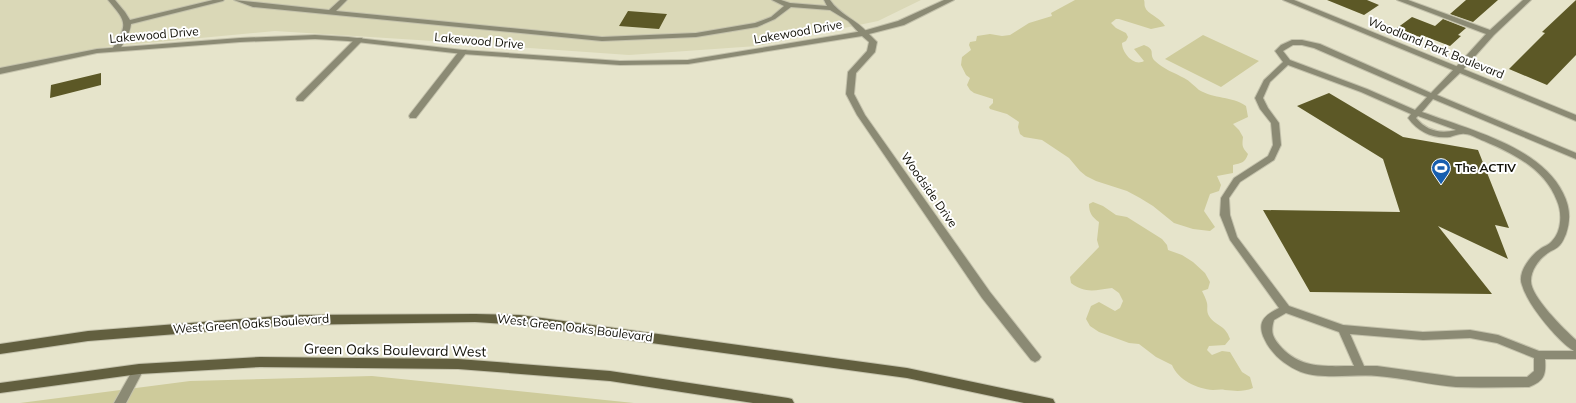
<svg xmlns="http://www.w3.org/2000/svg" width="1576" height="403" font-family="Mulish,sans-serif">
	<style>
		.built { fill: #dad8b7 }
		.green { fill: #cecb9b }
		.building { fill: #5c5826 }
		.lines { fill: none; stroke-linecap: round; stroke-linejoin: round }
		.service-casing { stroke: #c4c2ac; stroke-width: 2 }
		.minor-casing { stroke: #c4c2ac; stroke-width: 2 }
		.tertiary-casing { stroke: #c4c2ac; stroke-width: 2 }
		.secondary-casing { stroke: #c4c2ac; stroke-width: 2 }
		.service { fill: #8b8a74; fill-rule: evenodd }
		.minor { fill: #8b8a74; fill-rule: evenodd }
		.tertiary { fill: #8b8a74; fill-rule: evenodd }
		.secondary { fill: #625f3f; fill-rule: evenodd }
		.labels { text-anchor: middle; stroke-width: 4; stroke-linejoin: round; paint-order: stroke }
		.street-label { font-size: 12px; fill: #111007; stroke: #fff }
		.poi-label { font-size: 12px; font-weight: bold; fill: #111007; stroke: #fff; text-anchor: start }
		.near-street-label { font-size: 14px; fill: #111007; stroke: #fff }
	</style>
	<rect width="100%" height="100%" fill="#e6e4cb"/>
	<!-- built -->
	<path class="built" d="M0 0H921L878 21 757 46 629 55 418 40 275 31 105 47 0 68Z"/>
	<!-- green -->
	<path class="green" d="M1075 0H1144C1145 2 1144 5 1145 7 1147 14 1160 17 1165 26L1151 29 1119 19H1116L1111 23 1116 28 1126 33 1128 37 1126 41 1122 43C1122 53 1134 67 1144 61L1134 49 1144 45C1157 50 1148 54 1155 61 1163 69 1175 73 1184 78 1190 81 1194 86 1199 90 1214 99 1232 96 1246 106L1248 117 1233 124 1239 130 1243 137C1242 146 1242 147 1248 154 1245 163 1241 163 1233 165V173L1217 176 1221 185 1219 191 1210 194 1204 211 1215 227 1210 231 1193 229 1174 223 1153 206 1140 198 1127 191 1096 181 1086 176 1080 171 1069 158 1042 140 1024 137 1020 134 1018 127 1019 122 1007 114 990 109 989 107 993 103V99L974 93 970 90 967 85 970 78 966 75 961 65 962 57 971 50 969 45 970 42 976 41 977 36 990 34 1002 36 1010 35 1029 23 1052 16 1051 13Z
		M1203 35 1259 61 1221 87 1165 59Z
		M1093 202 1103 206 1116 215 1127 217 1162 239 1167 245 1168 250 1182 255 1193 262 1205 273 1210 282 1208 289 1202 291C1204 295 1206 299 1207 303 1208 308 1206 311 1209 316 1215 326 1225 324 1230 339L1225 345 1209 346 1207 350 1212 355 1222 351 1230 352 1242 372 1250 377 1253 388C1243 392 1235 391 1225 390 1221 389 1217 390 1213 390 1197 389 1178 380 1172 365L1156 357 1139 344 1129 343 1099 332 1090 326 1086 319 1091 306 1099 302 1115 311 1120 308 1123 301 1119 293 1112 288C1096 290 1085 294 1071 283L1070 277 1099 247 1097 240 1099 222C1092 217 1089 213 1089 204Z
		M372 376 634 403H20L190 381Z"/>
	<!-- building -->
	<path class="building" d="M1327 0H1367L1379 5 1364 15Z
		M1466 0H1498L1473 22 1450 14Z
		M1576 0V55L1547 85 1509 69 1545 33 1542 32Z
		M628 11 667 14 659 29 619 26Z
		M1412 17 1435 26 1443 19 1466 28 1458 35 1461 36 1450 46 1424 36 1422 38 1397 28Z
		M101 73V85L50 98 51 85Z
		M1329 93 1403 137 1478 150 1509 228 1495 225 1508 259 1438 226 1492 294 1310 292 1263 210 1400 212 1383 159 1297 106Z"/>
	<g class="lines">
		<defs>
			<path id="service" d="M108 0H115L125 12 130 20 213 0H224L223 1 131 24C130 34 124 42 119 51H116L112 49C129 23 126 22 108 0Z
				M234 0 329 10 340 0H347L336 11 602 37 696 33 755 23 771 17 784 6 772 0H781L790 3 827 6 824 0H830C839 14 857 20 868 33L867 35H861L848 21 830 10 791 7 775 19 757 27 696 37 602 41 253 7Z
				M356 38H362L363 40 303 101H297L296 99 297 97Z
				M1292 40H1302L1320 44 1431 93 1455 68H1461V72L1437 95 1576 153V159L1433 99 1422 112C1467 129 1540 146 1563 193 1570 207 1571 219 1566 234 1564 238 1563 242 1560 245 1557 249 1552 250 1548 253 1539 259 1531 270 1531 281 1531 297 1564 329 1576 340V359H1545C1546 374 1545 381 1529 387 1505 387 1480 388 1456 387 1430 385 1404 378 1377 376 1354 374 1324 380 1301 372 1284 365 1270 353 1263 336 1257 320 1267 314 1279 308L1230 240 1220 215 1221 198 1234 178 1268 156 1273 145 1271 123 1260 109 1255 98 1264 80 1283 62 1275 51 1281 45ZM1293 45H1302L1314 48 1427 97 1415 110 1367 89 1290 60 1283 51ZM1288 65 1361 92 1411 114 1408 118C1418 132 1433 139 1450 137 1454 136 1460 133 1465 134 1471 134 1478 139 1484 141 1514 154 1545 169 1557 201 1562 212 1562 231 1552 241 1549 245 1544 246 1540 249 1530 256 1517 273 1522 285 1525 295 1532 306 1538 314 1546 325 1562 344 1574 351H1539L1498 335 1470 330 1423 332 1343 325 1289 306 1237 237 1230 215 1229 198 1240 182 1274 160 1281 145 1279 123 1268 108 1263 98 1270 82ZM1418 116 1456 130C1440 134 1427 131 1416 118ZM1286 313 1339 332 1354 366C1326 366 1302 369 1282 348 1273 338 1270 333 1274 320ZM1350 334 1423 340 1470 338 1497 343 1534 358V371L1527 377H1456L1377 366H1364Z
				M460 50H466L467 52 416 118H410L409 116 410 114Z
				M139 365 143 366 144 369 126 403H114L135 366Z"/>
			<path id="minor" d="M944 0H954L904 25 869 34 877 42 875 52 856 73 854 94 865 115 990 292 1039 354 1041 357 1039 360 1035 362 1031 360 982 298 857 115 846 94 848 72 867 51 869 42 862 36 688 64 620 65 463 54 348 41 315 39 240 42 97 53 0 74V68L97 49 240 38 315 35 348 37 463 50 620 61 688 60 863 31 898 21Z
				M1397 0H1408L1490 30 1523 0H1531L1494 35 1461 72 1458 73 1454 70 1455 68 1486 34Z"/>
			<path id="tertiary" d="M1283 0H1294L1576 115V121Z"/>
			<path id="secondary" d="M475 314 520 315 907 368 1049 398 1053 399 1055 403H1024L907 378 520 325 475 322 292 325 88 341 0 354V344L88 331 292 315Z
				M260 357 458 359 610 371 788 398 792 399 794 403H753L610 381 458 369 260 367 139 374 0 393V383L139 364Z"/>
		</defs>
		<!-- service casing -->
		<use href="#service" class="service-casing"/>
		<!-- minor casing -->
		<use href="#minor" class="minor-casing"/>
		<!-- tertiary casing -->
		<use href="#tertiary" class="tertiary-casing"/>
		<!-- secondary casing -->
		<use href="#secondary" class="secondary-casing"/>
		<!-- service -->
		<use href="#service" class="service"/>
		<!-- minor -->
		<use href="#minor" class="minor"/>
		<!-- tertiary -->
		<use href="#tertiary" class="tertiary"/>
		<!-- secondary -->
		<use href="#secondary" class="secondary"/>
	</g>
	<!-- icons -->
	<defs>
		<symbol id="stadium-pin" viewBox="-11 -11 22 30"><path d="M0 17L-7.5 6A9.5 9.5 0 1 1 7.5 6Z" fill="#185faf" stroke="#fff"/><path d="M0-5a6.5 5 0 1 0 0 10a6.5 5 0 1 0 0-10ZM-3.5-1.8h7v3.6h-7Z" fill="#fff"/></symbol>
	</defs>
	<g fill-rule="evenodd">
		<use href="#stadium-pin" x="1430" y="157" width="22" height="30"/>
	</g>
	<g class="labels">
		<!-- street labels -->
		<g class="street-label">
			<text transform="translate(798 32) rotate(-10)" y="4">Lakewood Drive</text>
			<text transform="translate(154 35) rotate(-5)" y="4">Lakewood Drive</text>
			<text transform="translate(479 41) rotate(5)" y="4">Lakewood Drive</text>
			<text transform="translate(1436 48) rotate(22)" y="4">Woodland Park Boulevard</text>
			<text transform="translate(929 190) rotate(55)" y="4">Woodside Drive</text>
			<text transform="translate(251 324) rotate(-4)" y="4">West Green Oaks Boulevard</text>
			<text transform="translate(575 328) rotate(7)" y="4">West Green Oaks Boulevard</text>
		</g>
		<!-- poi labels -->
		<g class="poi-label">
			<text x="1455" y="172">The ACTIV</text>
		</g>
		<!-- near-street labels -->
		<g class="near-street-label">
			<text transform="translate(395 350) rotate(1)" y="5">Green Oaks Boulevard West</text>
		</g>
	</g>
</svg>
